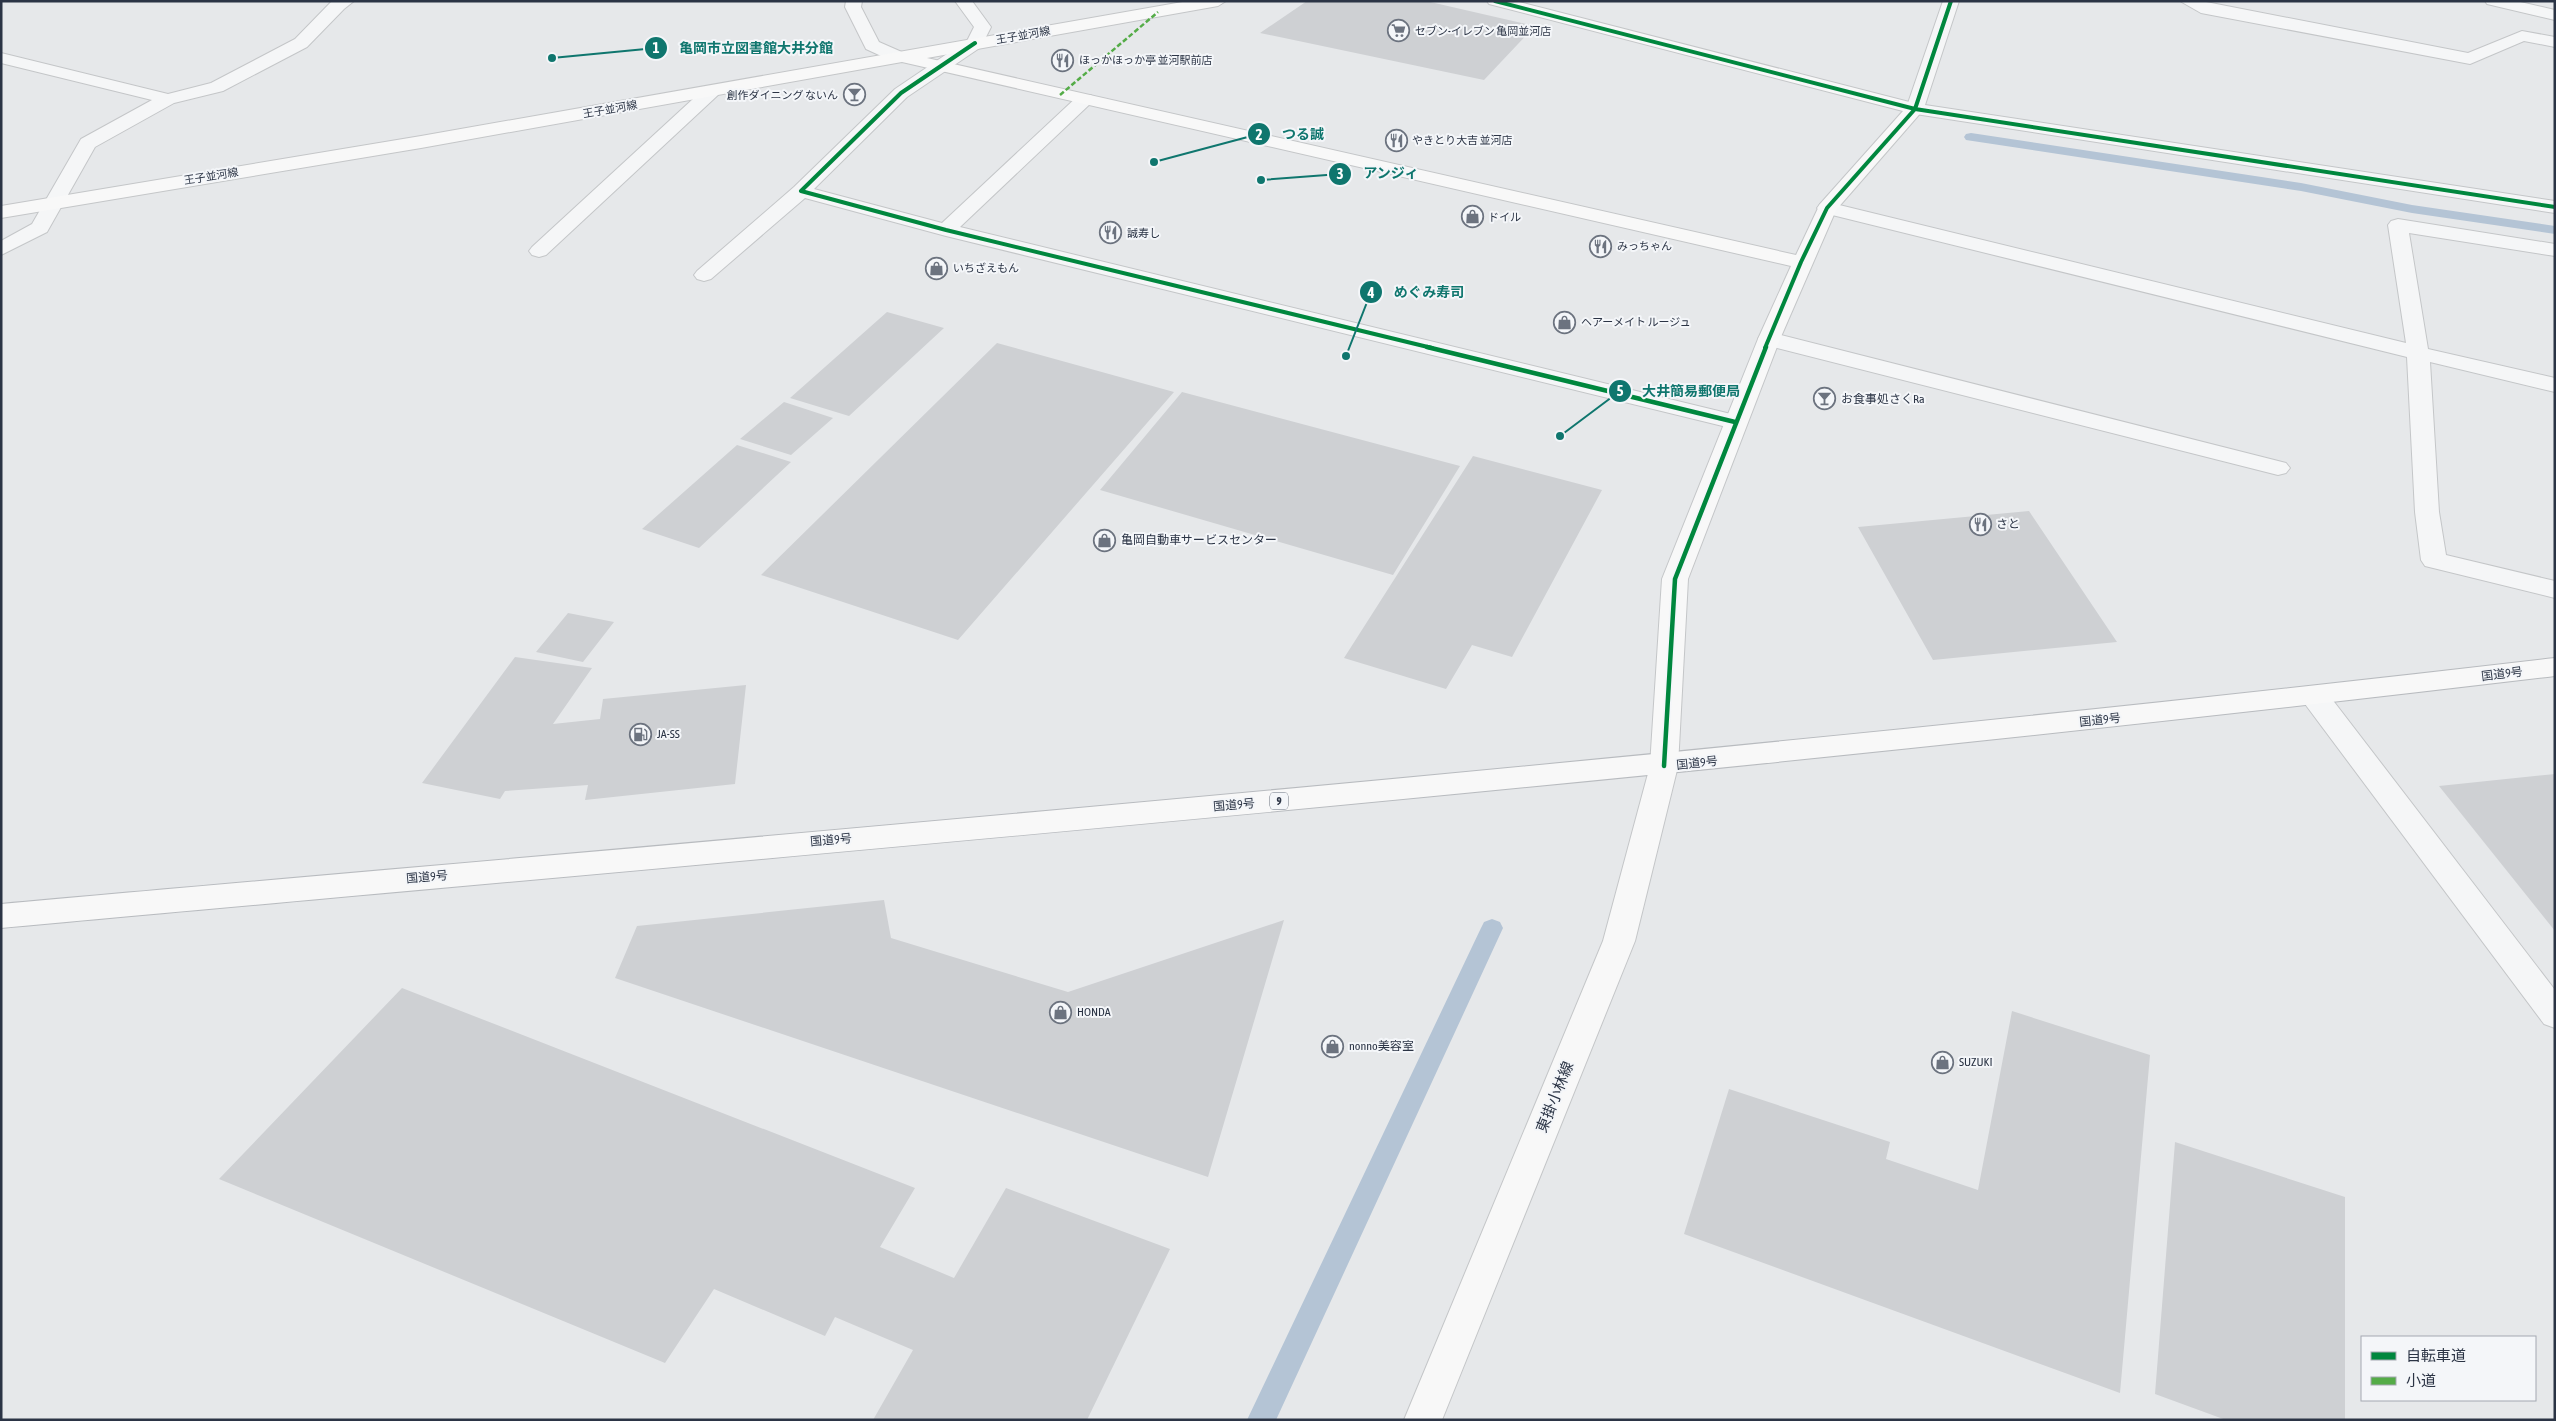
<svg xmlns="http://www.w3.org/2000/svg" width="2556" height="1421" font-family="'Asap Condensed','Noto Sans JP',sans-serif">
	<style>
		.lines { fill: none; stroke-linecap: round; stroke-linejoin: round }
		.stream { fill: #b4c4d5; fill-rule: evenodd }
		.building { fill: #ced0d3 }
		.lane-casing { stroke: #c4c6c8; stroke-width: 2 }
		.street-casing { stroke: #c4c6c8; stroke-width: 2 }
		.secondary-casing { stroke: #c4c6c8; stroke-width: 2 }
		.highway-casing { stroke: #b8bbbf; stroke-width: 2 }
		.lane { fill: #f5f6f7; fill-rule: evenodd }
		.street { fill: #f5f6f7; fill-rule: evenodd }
		.secondary { fill: #f8f8f8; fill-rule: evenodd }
		.highway { fill: #f8f8f8; fill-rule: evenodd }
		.quiet { stroke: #54ac47; stroke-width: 2.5; stroke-dasharray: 5 2.5; stroke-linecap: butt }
		.cycleway-far1-casing { stroke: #f4f6f9; stroke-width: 5.5 }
		.cycleway-casing { stroke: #f4f6f9; stroke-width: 8 }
		.cycleway-far1 { stroke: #00873e; stroke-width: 4 }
		.cycleway { stroke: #00873e; stroke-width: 4.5 }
		.labels { text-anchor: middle; stroke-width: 4; stroke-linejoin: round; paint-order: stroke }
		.far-poi-label { font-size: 11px; fill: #2b3445; stroke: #f4f6f9; text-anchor: start }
		.far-street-label { font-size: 11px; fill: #2b3445; stroke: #f4f6f9 }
		.shield { fill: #f4f6f9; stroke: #676e7b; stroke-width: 1 }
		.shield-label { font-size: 11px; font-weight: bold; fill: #2b3445 }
		.poi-label { font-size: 12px; fill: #2b3445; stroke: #f4f6f9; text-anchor: start }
		.street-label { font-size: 12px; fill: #2b3445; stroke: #f4f6f9 }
		.near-street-label { font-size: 15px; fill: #2b3445; stroke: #f4f6f9 }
		.leader { fill: none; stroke: #0f766e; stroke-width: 2 }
		.callout-dot { fill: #0f766e; stroke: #f4f6f9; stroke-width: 2 }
		.mark-label { font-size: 15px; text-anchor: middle; font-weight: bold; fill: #fff }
		.callout-label { font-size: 14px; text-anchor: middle; font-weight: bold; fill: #0f766e; stroke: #f4f6f9; stroke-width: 4; stroke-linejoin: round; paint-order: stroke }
	</style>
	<rect width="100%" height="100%" fill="#e6e8ea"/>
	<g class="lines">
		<!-- stream -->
		<path class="stream" d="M1971 133 2301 183 2412 205 2555 226V234L2412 213 2301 191 1966 140 1964 137 1966 134Z
			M1492 919 1500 922 1503 928 1276 1420H1247L1481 928 1484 922Z"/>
	</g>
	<!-- building -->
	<path class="building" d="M1307 1H1426L1535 26 1484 80 1260 33Z
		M887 312 944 328 849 416 790 398Z
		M997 343 1174 392 958 640 761 575Z
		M1182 392 1460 466 1393 575 1100 490Z
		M784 402 833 418 791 455 740 439Z
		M737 445 791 462 699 548 642 529Z
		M1473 456 1602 490 1512 657 1472 645 1446 689 1344 658Z
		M2029 511 2117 642 1933 660 1858 527Z
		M568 613 614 622 583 662 536 652Z
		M515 657 592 668 553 724 600 719 603 699 746 685 735 784 585 800 588 785 505 791 500 799 422 783Z
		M2555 774V931L2439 786Z
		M884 900 891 938 1068 992 1284 920 1208 1177 615 978 637 926Z
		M402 988 915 1188 880 1247 954 1278 1006 1188 1170 1249 1087 1420H873L913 1350 835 1317 825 1336 714 1289 665 1363 219 1179Z
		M2012 1011 2150 1055 2120 1393 1684 1234 1729 1089 1890 1142 1886 1159 1978 1190Z
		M2175 1142 2345 1197V1420H2226L2155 1394Z"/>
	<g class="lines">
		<defs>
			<path id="lane" d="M846 1H862L861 7 879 42 904 53 907 57 904 61H892L866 49 845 7Z
				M955 1H972L991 27 981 47H969L966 43 974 27Z"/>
			<path id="street" d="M332 1H354L344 9 307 47 223 91 174 103 95 147 47 232 1 255V241L32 224 81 139 152 100 1 63V53L168 94 211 83 295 39Z
				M1943 1H1959L1925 105 2555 201V213L1909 113 1906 109Z
				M2180 1H2201L2468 53 2522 31 2555 37V47L2524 41 2470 64 2201 13Z
				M2485 1H2516L2555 10V20L2487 4Z
				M975 38 981 39 984 43 981 47 907 97 814 189 942 223 1079 95H1091L1094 99 1091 103 960 227 1735 415 1743 417 1747 422 1743 427 1735 429 946 236 805 198 711 279 704 281 697 279 694 275 697 271 794 187 895 89 969 39Z
				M712 86 718 87 721 91 718 95 546 255 539 257 532 255 529 251 532 247 706 87Z
				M1827 202 2406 343 2388 225 2391 221 2398 219 2555 244V256L2409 233 2428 349 2555 378V392L2430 362 2439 512 2446 555 2555 581V598L2425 566 2421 560 2415 512 2407 357 1820 212 1817 208 1820 204Z
				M1769 332 2286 463 2290 468 2286 473 2278 475 1761 344 1758 339 1761 334Z
				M2315 687 2325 690 2555 990V1028L2544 1024 2305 704 2301 697 2305 690Z"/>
			<path id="secondary" d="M1188 1H1226L1218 6 927 58 1796 255 1820 204 1903 111 1489 4 1487 1H1515L1921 105 1924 109 1836 210 1780 339 1688 579 1678 766 1635 941 1442 1420H1404L1603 941 1650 766 1662 579 1758 339 1791 266 902 62 421 148 1 218V206L421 136Z"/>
			<path id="highway" d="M2555 658V676C1705 778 853 850 1 928V904C853 828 1705 757 2555 658Z"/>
		</defs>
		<!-- lane casing -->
		<use href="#lane" class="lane-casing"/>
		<!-- street casing -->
		<use href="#street" class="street-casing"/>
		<!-- secondary casing -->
		<use href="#secondary" class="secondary-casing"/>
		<!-- highway casing -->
		<use href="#highway" class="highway-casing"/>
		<!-- lane -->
		<use href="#lane" class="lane"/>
		<!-- street -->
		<use href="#street" class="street"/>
		<!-- secondary -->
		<use href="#secondary" class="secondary"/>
		<!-- highway -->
		<use href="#highway" class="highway"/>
		<!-- quiet -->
		<path class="quiet" d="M1060 95 1158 12"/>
		<defs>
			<path id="cycleway-far1" d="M1495 1 1915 109 1827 208 1801 262 1765 348
				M1951 1 1915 109 2555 207
				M975 43 901 93 801 191 946 230 1432 348"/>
			<path id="cycleway" d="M1427 347 1735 422
				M1664 766 1675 579 1766 347"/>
		</defs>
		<!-- cycleway-far1 casing -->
		<use href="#cycleway-far1" class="cycleway-far1-casing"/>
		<!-- cycleway casing -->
		<use href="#cycleway" class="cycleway-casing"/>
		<!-- cycleway-far1 -->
		<use href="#cycleway-far1" class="cycleway-far1"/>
		<!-- cycleway -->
		<use href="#cycleway" class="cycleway"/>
	</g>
	<!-- icons -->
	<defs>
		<symbol id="supermarket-ring" viewBox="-11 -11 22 22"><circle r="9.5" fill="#f4f6f9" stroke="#6c737f" stroke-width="1.5"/><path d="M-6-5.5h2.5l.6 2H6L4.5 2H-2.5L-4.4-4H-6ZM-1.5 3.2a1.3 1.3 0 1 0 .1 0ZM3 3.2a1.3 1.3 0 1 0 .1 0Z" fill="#6c737f"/></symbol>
		<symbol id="restaurant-ring" viewBox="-11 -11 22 22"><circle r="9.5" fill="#f4f6f9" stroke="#6c737f" stroke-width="1.5"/><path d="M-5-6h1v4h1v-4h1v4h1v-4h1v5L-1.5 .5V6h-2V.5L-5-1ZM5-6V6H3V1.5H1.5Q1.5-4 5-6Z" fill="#6c737f"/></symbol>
		<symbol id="bar-ring" viewBox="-11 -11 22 22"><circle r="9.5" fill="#f4f6f9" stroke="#6c737f" stroke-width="1.5"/><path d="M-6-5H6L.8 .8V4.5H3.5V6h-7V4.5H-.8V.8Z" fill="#6c737f"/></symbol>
		<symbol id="shop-ring" viewBox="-11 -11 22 22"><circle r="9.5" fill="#f4f6f9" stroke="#6c737f" stroke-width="1.5"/><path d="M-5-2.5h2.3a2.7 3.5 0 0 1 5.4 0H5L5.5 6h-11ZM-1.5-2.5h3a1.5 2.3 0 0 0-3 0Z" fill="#6c737f"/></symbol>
		<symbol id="fuel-ring" viewBox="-11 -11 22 22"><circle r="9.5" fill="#f4f6f9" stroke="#6c737f" stroke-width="1.5"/><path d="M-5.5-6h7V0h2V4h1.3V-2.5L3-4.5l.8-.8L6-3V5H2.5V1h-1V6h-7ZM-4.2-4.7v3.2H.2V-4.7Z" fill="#6c737f"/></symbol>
	</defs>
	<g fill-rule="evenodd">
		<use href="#supermarket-ring" x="1386" y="18" width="25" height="25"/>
		<use href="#restaurant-ring" x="1050" y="48" width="25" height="25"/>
		<use href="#bar-ring" x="842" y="82" width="25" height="25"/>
		<use href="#restaurant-ring" x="1384" y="128" width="25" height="25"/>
		<use href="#shop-ring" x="1460" y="204" width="25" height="25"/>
		<use href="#restaurant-ring" x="1098" y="220" width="25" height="25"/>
		<use href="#restaurant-ring" x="1588" y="234" width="25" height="25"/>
		<use href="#shop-ring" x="924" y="256" width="25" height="25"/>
		<use href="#shop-ring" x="1552" y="310" width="25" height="25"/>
		<use href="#bar-ring" x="1812" y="386" width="25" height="25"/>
		<use href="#restaurant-ring" x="1968" y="512" width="25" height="25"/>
		<use href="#shop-ring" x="1092" y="528" width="25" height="25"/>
		<use href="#fuel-ring" x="628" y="722" width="25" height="25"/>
		<use href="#shop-ring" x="1048" y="1000" width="25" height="25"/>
		<use href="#shop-ring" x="1320" y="1034" width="25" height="25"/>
		<use href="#shop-ring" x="1930" y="1050" width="25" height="25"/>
	</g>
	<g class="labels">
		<!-- far-poi labels -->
		<g class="far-poi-label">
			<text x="1415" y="35">セブン-イレブン 亀岡並河店</text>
			<text x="1079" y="64">ほっかほっか亭 並河駅前店</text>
			<text x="838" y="99" text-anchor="end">創作ダイニング ないん</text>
			<text x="1412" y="144">やきとり大吉 並河店</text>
			<text x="1488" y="221">ドイル</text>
			<text x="1127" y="237">誠寿し</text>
			<text x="1617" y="250">みっちゃん</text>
			<text x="953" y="272">いちざえもん</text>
			<text x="1581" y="326">ヘアーメイト ルージュ</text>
		</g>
		<!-- far-street labels -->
		<g class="far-street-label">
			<text transform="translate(1023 35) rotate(-10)" y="4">王子並河線</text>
			<text transform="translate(610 109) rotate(-10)" y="4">王子並河線</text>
			<text transform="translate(211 176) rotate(-9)" y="4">王子並河線</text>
		</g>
		<!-- shield labels -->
		<rect class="shield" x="1270" y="792.5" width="18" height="17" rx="4"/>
		<g class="shield-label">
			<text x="1279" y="805">9</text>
		</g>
		<!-- poi labels -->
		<g class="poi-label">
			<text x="1841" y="403">お食事処さくRa</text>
			<text x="1996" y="528">さと</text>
			<text x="1121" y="544">亀岡自動車サービスセンター</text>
			<text x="657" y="738">JA-SS</text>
			<text x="1077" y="1016">HONDA</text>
			<text x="1349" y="1050">nonno美容室</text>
			<text x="1959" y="1066">SUZUKI</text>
		</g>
		<!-- street labels -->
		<g class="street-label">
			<text transform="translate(2502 674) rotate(-7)" y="4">国道9号</text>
			<text transform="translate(2100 720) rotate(-6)" y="4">国道9号</text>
			<text transform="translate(1697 763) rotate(-6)" y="4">国道9号</text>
			<text transform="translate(1234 805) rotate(-5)" y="4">国道9号</text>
			<text transform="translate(831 840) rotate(-5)" y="4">国道9号</text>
			<text transform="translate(427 877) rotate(-5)" y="4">国道9号</text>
		</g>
		<!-- near-street labels -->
		<g class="near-street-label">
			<text transform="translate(1555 1097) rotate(-68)" y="5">東掛小林線</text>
		</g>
	</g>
	<!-- callouts -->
	<path class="leader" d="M552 58L656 48M1154 162L1259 134M1261 180L1340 174M1346 356L1371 292M1560 436L1620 391"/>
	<g class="callout-dot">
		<circle cx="552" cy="58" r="5"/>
		<circle cx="1154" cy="162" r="5"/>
		<circle cx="1261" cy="180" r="5"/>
		<circle cx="1346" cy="356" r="5"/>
		<circle cx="1560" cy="436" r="5"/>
		<circle cx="656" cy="48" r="12"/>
		<circle cx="1259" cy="134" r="12"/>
		<circle cx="1340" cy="174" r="12"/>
		<circle cx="1371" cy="292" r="12"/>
		<circle cx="1620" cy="391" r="12"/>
	</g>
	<g class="mark-label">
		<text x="656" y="53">1</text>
		<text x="1259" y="140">2</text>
		<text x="1340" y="179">3</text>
		<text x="1371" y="298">4</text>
		<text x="1620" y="396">5</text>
	</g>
	<g class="callout-label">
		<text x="756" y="53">亀岡市立図書館大井分館</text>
		<text x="1303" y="139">つる誠</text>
		<text x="1391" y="178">アンジィ</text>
		<text x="1429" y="297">めぐみ寿司</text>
		<text x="1691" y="396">大井簡易郵便局</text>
	</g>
	<!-- border -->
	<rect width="2556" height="1421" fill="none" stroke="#2b3445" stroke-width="5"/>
	<!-- legend -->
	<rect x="2361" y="1336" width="175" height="65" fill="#f4f6f9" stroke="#a4a8b1"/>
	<rect x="2371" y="1352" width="25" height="8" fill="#00873e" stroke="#a4a8b1"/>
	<text x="2406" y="1361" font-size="15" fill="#2b3445">自転車道</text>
	<rect x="2371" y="1377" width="25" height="8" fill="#54ac47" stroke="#a4a8b1"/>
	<text x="2406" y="1386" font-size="15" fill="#2b3445">小道</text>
</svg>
